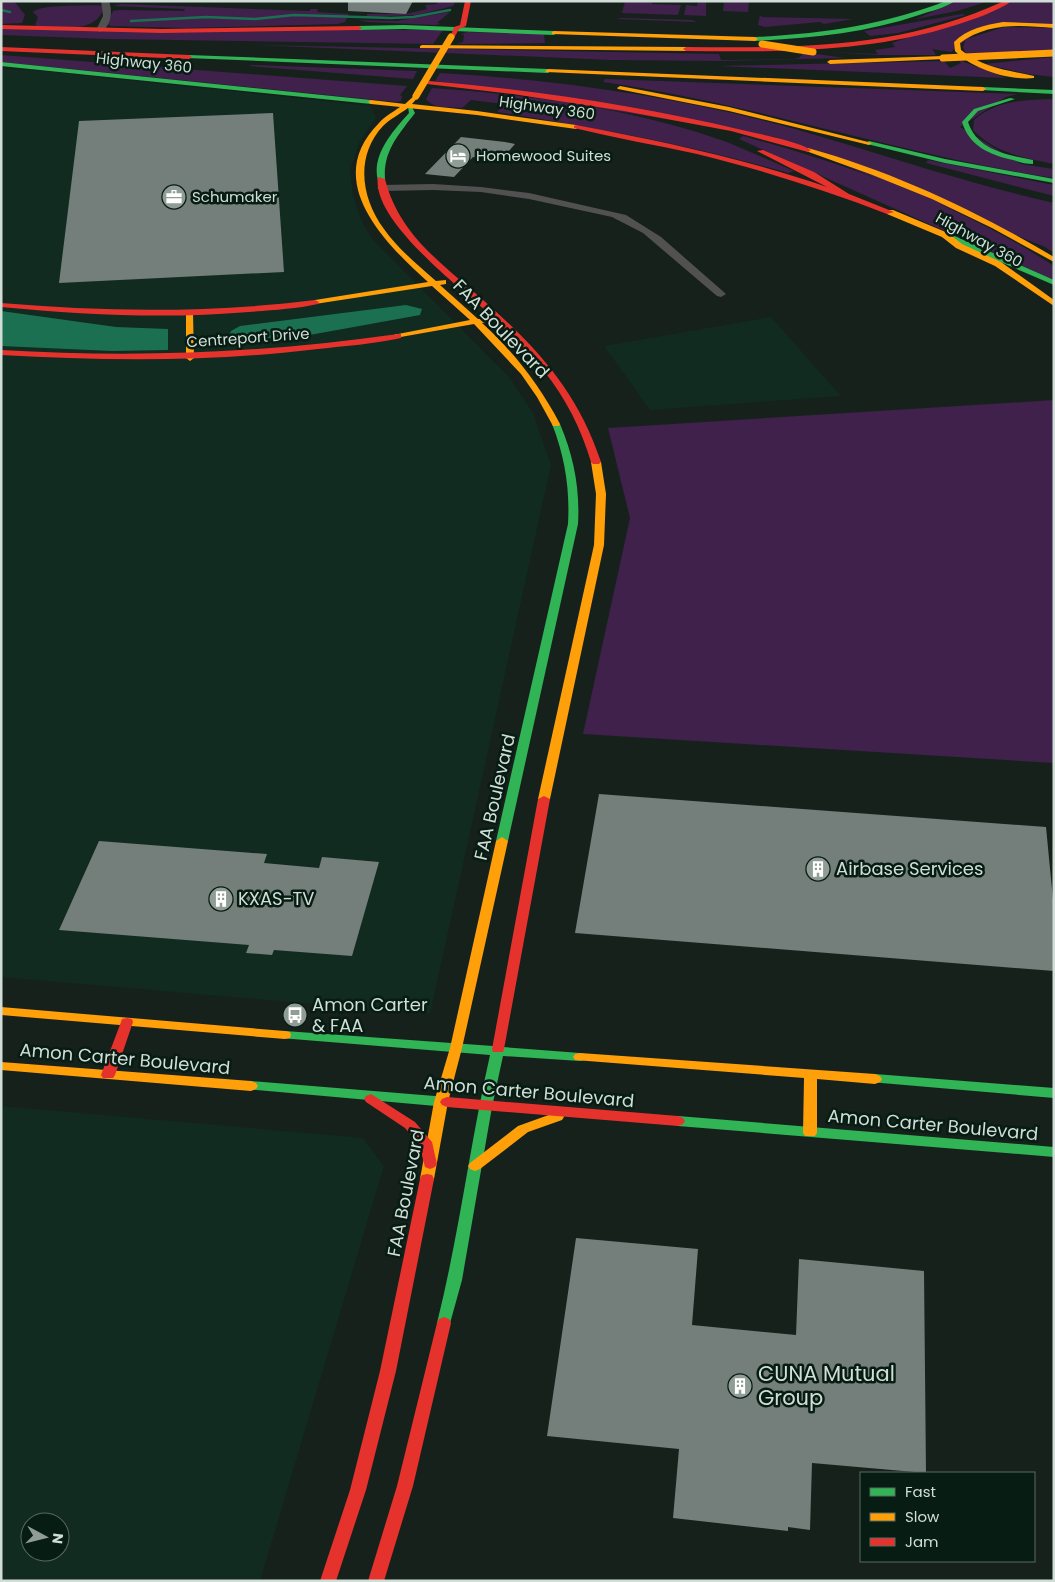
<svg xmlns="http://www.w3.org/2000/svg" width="1055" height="1582" font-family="Poppins,sans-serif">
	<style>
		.built { fill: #112b20; fill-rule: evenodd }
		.green { fill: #3f214b }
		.water { fill: #1b7052 }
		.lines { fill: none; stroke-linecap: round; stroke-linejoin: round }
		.stream { stroke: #1b7052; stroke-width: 2.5 }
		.building { fill: #747e7a }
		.street { fill: #525152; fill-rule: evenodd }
		.fast { fill: #30b455; fill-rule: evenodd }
		.slow { fill: #ff9f0a; fill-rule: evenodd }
		.jam { fill: #e5322d; fill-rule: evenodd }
		.slow-bridge { stroke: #ff9f0a; stroke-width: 7 }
		.labels { text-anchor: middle; stroke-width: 5; stroke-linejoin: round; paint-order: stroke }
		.far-street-label { font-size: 15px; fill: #d1ded7; stroke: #071c13 }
		.far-poi-label { font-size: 15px; fill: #d1ded7; stroke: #071c13; text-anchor: start }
		.street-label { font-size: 18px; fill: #d1ded7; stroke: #071c13 }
		.poi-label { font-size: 18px; fill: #d1ded7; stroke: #071c13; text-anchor: start }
		.near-poi-label { font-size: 21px; fill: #d1ded7; stroke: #071c13; text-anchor: start }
	</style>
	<rect width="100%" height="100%" fill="#16211c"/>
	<!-- built -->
	<path class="built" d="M1 69 42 71 370 106 376 117 359 143 350 171 353 195 361 220 373 240 510 378 533 413 551 465 430 1014 1 977Z
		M771 317 841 396 650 410 604 346Z
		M1 1106 363 1138 384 1166 260 1581H1ZM30 1522H60V1552H30Z"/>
	<!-- green -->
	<path class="green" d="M1 1H14L25 15 22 23 1 24Z
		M437 1H456L453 6 417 15 367 17V14H406L427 9 425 5 437 4Z
		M625 1H652V4L681 5 678 15 622 13Z
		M698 1H706V16L684 15 686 5 697 6Z
		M724 1H749L748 12 723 11Z
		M957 1H989L957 11 916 19Z
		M1015 1H1054V24L983 26 951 52 932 49 936 55H879L829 52 878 54 875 50 895 47 892 43Z
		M121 4 309 11 311 9H318L317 12 349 14 345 22 338 24 186 28 110 26 107 23 113 11 119 10 184 11 185 9 113 6Z
		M96 5 102 6C103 11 102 13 99 17 85 33 57 26 38 26L35 25 38 17 33 12C41 4 83 6 96 5Z
		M450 12 437 23 441 24 435 25 368 22 358 20 396 21Z
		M962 14 966 15 898 33 870 36 864 31Z
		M760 15 762 17 853 19 824 24 820 22 765 27 758 25Z
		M621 18 692 20 697 22 616 19Z
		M1004 27 1054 28V51L966 54 963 47 966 39Z
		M1 29 443 30 433 44 108 39 1 35Z
		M466 32 544 34 545 43 456 44 463 42 464 35H461Z
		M256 45 719 54 721 60 793 59 799 58 804 52 844 58 719 61 612 60Z
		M1 55 407 86 400 95 402 96 401 101 396 102 1 62Z
		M1054 57V77L1028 74 984 64Z
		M959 60 1006 78 717 66 944 61 950 68 961 63Z
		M252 65 417 71 413 79 249 66Z
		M440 73C559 80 680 97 795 129 881 154 966 183 1054 203V253L1045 247 775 137 435 81Z
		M605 79 1017 94 1006 97 960 127 1021 164 1054 169V178C902 155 756 104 603 82Z
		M432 88C531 95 629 108 724 141 747 150 770 161 794 171L788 173C692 145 596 128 497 112L504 104 471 100 462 108C450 107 433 109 426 99Z
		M1054 99V164C1024 158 995 153 973 130L974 120C997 100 1025 100 1054 99Z
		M743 136C852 166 959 204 1054 266V280L739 139Z
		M928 160 1054 185V196L926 163Z
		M1054 400V763L583 734 630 518 608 428Z"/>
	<!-- water -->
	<path class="water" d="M406 305 422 309 420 315 304 336 232 340 229 336 231 331 240 326Z
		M1 311 116 327 168 329V350L112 351 1 346Z"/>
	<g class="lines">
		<!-- stream -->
		<path class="stream" d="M1 10 10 12
			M131 21 206 17 255 19 294 15 391 18 413 17 450 10"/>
	</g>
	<!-- building -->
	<path class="building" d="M348 1H413L406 14 348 11Z
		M273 113 284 272 59 283 79 121Z
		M461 137 505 142 515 144 501 160 473 157 454 177 425 174Z
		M599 794 1046 827 1054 910V971L575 933Z
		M99 841 267 854 264 863 319 868 322 857 379 862 352 956 274 950 272 955 246 953 249 945 59 930Z
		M576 1238 698 1249 692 1325 796 1335 799 1259 924 1271 926 1473 812 1463 810 1530 788 1527V1531L673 1518 679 1449 547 1436Z"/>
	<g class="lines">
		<!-- street -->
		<path class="street" d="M101 1H109C113 12 111 27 100 32L96 30 103 16Z
			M433 184 481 187 529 193 626 215 661 237 726 294 721 297 717 296 643 233 612 217 529 199 481 192 433 190 382 191 377 188 382 185Z"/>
		<!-- fast -->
		<path class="fast" d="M946 1H955C945 8 931 11 919 15 866 33 811 38 755 41L752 39 755 37C821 34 884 25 946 1Z
			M404 25 554 31 557 33 554 35 404 29 359 30 356 28 359 26Z
			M189 55 548 69 551 71 548 73 187 58 186 57Z
			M1 62 371 100 374 102 371 104 1 66Z
			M983 87 1054 90V94L981 90V88Z
			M1010 98 1015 99 978 111 968 122C977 150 1007 155 1033 160V164C1026 164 1019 162 1013 160 990 155 969 146 962 122L974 109Z
			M408 107H412L415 113C399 134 383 151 385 179L378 181C371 155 393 131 409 113Z
			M869 141 945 159 1054 179V183L945 163 867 144V142Z
			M942 233H948L1054 280V285L942 237Z
			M556 421 560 424C574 457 580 489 578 524L508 841 502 845 496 841 568 524C570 489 565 457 552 424Z
			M285 1031 493 1046 498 1045 503 1047 580 1053 585 1054 587 1057 585 1060 580 1061 503 1056 492 1107 462 1280 449 1327 444 1329 439 1327 437 1323C459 1235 470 1144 490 1055L280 1038 279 1035 280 1032Z
			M875 1074 1054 1088V1098L870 1082 868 1079 870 1076Z
			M251 1081 447 1097 452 1099 454 1102 452 1105 447 1107 246 1089 244 1086 246 1083Z
			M678 1116 1054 1147V1157L678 1126 673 1124 671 1121 673 1118Z"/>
		<!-- slow -->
		<path class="slow" d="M1003 22 1054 24V28C1021 25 988 22 960 43L961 50C984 68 1007 70 1034 76V78C1010 81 972 69 955 51L954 42C967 29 985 25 1003 22Z
			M554 31 755 37 758 39 755 41 552 34V32Z
			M422 45 686 47 689 49 686 51 420 48V46Z
			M943 56 946 58 945 59 830 64 827 62 830 60Z
			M548 69 983 87 986 89 983 91 546 72 545 71Z
			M620 86 729 107 872 143 869 145 729 111 618 89 617 88Z
			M416 94 419 96 412 104 477 111 576 125 579 127 576 129 477 115 408 108C400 114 390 119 383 126 355 156 361 198 384 229 398 249 418 265 436 281L446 280V284L440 285 478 319 486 318V322L482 323C514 352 540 386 560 424L559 426H553L537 397 521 374 474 324 395 338V334H398L470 320 432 286 315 304 311 302 315 300 428 282C385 243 321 181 379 123 385 116 393 112 400 107L371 104 368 102 371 100 405 104Z
			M808 148C894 172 977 211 1054 257V262L992 228 932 199 870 174 806 151V149Z
			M887 210H893L948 233 962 244 1001 262 1054 300V306L995 266 956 248 942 237 887 214Z
			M186 311 193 313 194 358 190 361 186 358Z
			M596 459 601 462 606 494 604 545 550 799 544 802 538 799 594 545 596 494 591 462Z
			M502 837 508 841 462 1048 448 1102 434 1179 432 1183 427 1184 422 1183 420 1179 434 1102 450 1048 496 841Z
			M1 1007 285 1031 290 1032 291 1035 290 1038 285 1039 1 1015Z
			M580 1053 875 1074 880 1076 882 1079 880 1082 875 1084 817 1079V1133L815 1136H805L803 1133 804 1078 575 1060 573 1057 575 1054Z
			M1 1062 251 1081 256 1083 258 1086 256 1089 251 1091 1 1070Z
			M557 1112 562 1114 564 1117 562 1120 528 1132 480 1169 475 1171 470 1169 468 1166 470 1163 518 1126Z"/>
		<!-- jam -->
		<path class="jam" d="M465 1H471L466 26 459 29 454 38H450L454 27 460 25Z
			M1004 1H1012C996 12 974 19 956 25 869 53 776 52 686 51L683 49 686 47C797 48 901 49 1004 1Z
			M1 25 162 29 359 26 362 28 359 30 162 33 1 29Z
			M1 47 189 55 192 57 189 59 1 51Z
			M429 81C534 90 639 106 742 130 759 134 798 141 811 150L808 152 731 131 624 111 513 94 427 84V82Z
			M576 125C661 141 746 159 827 187L757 151 763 150 814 172 849 194 894 212 887 214C825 190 762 170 697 154 656 145 615 138 574 128V126Z
			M378 177 385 179C400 239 449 268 492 308 543 354 579 396 601 462L599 464H593L591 462C581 428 566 399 544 371 527 349 506 330 486 311 457 285 371 219 378 177Z
			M315 300 319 302 318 304C296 309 272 310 249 312 167 319 84 315 1 307V303C106 312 210 313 315 300Z
			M398 334H401V338C374 344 345 346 318 349 212 362 107 361 1 355V350C136 358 265 353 398 334Z
			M544 796 550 799 504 1049 503 1052H493L492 1049 538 799Z
			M127 1018 132 1019 133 1022 115 1075 113 1078H103L101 1075 121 1022 122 1019Z
			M371 1094 415 1122 432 1142 437 1164 435 1167 430 1169 425 1167 419 1144 405 1128 366 1102 364 1099 366 1096Z
			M447 1097 678 1116 683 1118 685 1121 683 1124 678 1126 447 1107 442 1105 440 1102 442 1099Z
			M427 1174 432 1175 434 1179 396 1371 366 1490 336 1581H320L350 1490 380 1371 420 1179 422 1175Z
			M444 1317 449 1319 451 1323 413 1486 384 1581H368L397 1486 437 1323 439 1319Z"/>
		<!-- slow-bridge -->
		<path class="slow-bridge" d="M762 44 813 52
			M943 58 1054 53
			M416 96 451 37"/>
	</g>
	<!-- icons -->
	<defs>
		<symbol id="hotel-disc" viewBox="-11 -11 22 22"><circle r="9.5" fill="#909c96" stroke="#071c13"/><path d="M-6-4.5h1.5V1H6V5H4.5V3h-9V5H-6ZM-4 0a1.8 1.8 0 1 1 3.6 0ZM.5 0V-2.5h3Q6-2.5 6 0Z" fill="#fff"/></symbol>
		<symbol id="office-disc" viewBox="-11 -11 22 22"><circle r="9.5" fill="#909c96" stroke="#071c13"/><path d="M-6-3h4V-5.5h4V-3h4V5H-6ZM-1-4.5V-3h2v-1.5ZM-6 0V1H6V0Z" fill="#fff"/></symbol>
		<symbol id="building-disc" viewBox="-11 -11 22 22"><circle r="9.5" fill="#909c96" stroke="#071c13"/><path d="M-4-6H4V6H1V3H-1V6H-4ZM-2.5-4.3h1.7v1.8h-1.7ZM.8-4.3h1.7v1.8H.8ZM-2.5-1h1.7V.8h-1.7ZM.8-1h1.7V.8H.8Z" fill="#fff"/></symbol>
		<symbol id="bus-disc" viewBox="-11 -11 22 22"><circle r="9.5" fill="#909c96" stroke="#071c13"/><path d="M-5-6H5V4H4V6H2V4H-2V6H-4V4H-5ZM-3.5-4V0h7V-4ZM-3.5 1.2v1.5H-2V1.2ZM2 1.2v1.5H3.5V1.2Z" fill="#fff"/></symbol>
	</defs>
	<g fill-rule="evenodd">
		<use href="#hotel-disc" x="444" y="142" width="28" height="28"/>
		<use href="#office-disc" x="160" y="183" width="28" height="28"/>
		<use href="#building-disc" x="804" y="855" width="28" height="28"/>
		<use href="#building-disc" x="207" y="885" width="28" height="28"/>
		<use href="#bus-disc" x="281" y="1001" width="28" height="28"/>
		<use href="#building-disc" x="726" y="1372" width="28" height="28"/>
	</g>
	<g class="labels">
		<!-- far-street labels -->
		<g class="far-street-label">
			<text transform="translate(144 63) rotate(6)" y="5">Highway 360</text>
			<text transform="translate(547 108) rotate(8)" y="5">Highway 360</text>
			<text transform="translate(979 240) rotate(29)" y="5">Highway 360</text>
			<text transform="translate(248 338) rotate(-4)" y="5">Centreport Drive</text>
		</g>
		<!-- far-poi labels -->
		<g class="far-poi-label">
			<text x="476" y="161">Homewood Suites</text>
			<text x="192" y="202">Schumaker</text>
		</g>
		<!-- street labels -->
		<g class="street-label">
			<text transform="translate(501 329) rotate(46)" y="6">FAA Boulevard</text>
			<text transform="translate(495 797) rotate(-77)" y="6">FAA Boulevard</text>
			<text transform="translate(125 1059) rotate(5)" y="6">Amon Carter Boulevard</text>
			<text transform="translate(529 1092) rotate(5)" y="6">Amon Carter Boulevard</text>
			<text transform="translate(933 1125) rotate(5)" y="6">Amon Carter Boulevard</text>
			<text transform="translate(406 1193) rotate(-79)" y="6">FAA Boulevard</text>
		</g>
		<!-- poi labels -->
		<g class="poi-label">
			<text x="836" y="875">Airbase Services</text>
			<text x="238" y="905">KXAS-TV</text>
			<text x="312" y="1011">Amon Carter<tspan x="312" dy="21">&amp; FAA</tspan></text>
		</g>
		<!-- near-poi labels -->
		<g class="near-poi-label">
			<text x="758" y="1381">CUNA Mutual<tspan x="758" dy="24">Group</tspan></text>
		</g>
	</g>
	<!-- border -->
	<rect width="1055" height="1582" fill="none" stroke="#d1ded7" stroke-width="5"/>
	<!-- legend -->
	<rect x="860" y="1472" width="175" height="90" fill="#071c13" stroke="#586a61"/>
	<rect x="870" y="1488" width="25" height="8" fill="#30b455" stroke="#586a61"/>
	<text x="905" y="1497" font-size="15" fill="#d1ded7">Fast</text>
	<rect x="870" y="1513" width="25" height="8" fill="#ff9f0a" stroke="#586a61"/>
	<text x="905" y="1522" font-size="15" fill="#d1ded7">Slow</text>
	<rect x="870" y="1538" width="25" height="8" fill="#e5322d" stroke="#586a61"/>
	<text x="905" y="1547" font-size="15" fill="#d1ded7">Jam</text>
	<!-- north arrow -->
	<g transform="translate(45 1537) rotate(97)"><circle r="24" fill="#071c13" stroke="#586a61"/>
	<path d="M0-4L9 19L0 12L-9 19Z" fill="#909c96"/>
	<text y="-8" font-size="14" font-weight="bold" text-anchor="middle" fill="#d1ded7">N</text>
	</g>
</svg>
